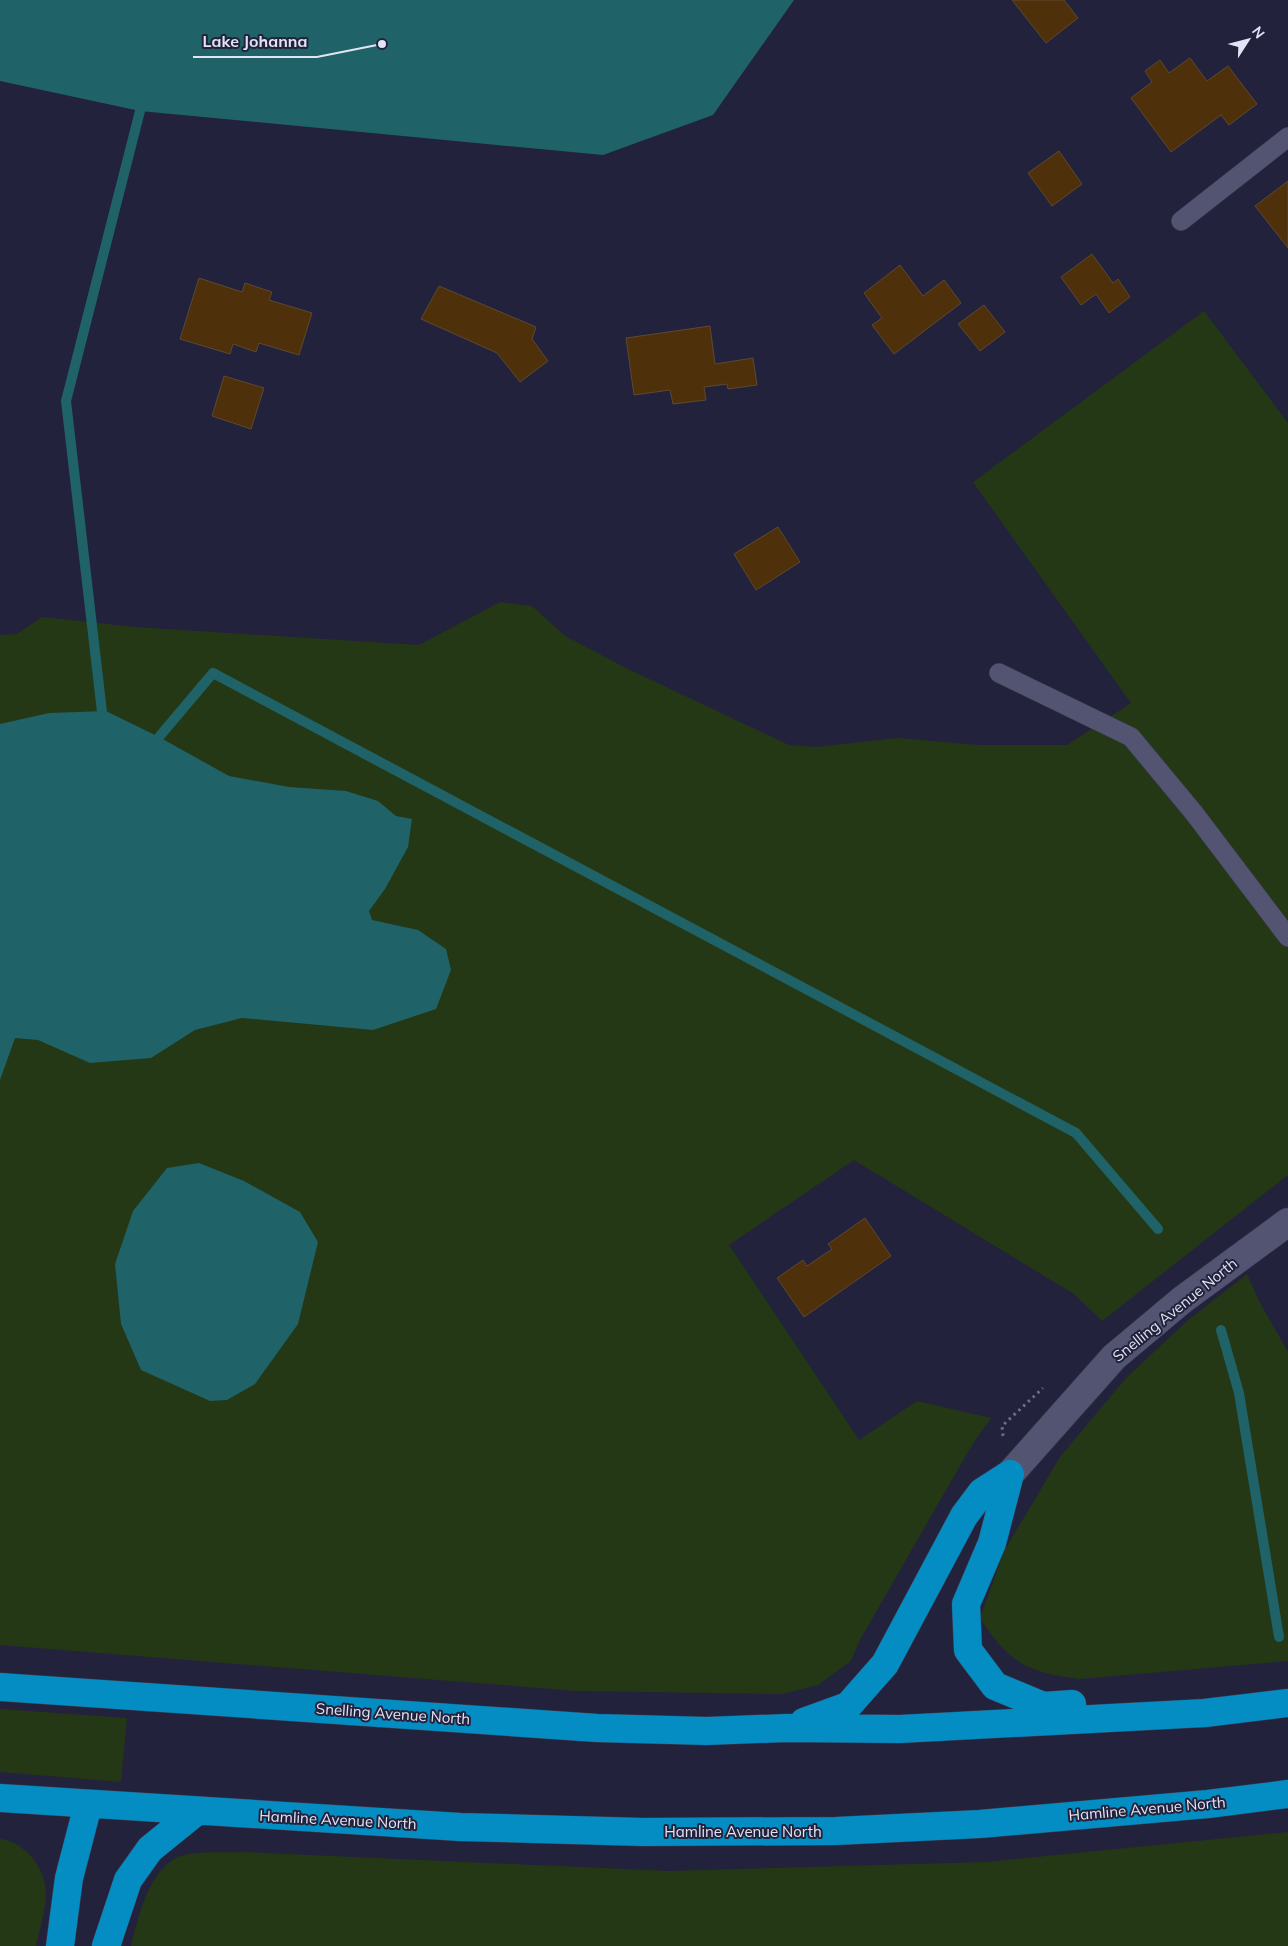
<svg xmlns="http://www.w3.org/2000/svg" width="1288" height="1946" font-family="Mulish,sans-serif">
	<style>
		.green { fill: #243816 }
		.water { fill: #1f6267 }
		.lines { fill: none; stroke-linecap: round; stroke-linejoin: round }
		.stream { stroke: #1f6267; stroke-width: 10 }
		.building { fill: #4e310b; stroke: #5e4830 }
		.lane-casing { stroke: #3b3b50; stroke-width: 20 }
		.secondary-casing { stroke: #3b3b50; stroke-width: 29 }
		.highway-casing { stroke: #3b3b50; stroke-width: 29 }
		.path { stroke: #6d6e85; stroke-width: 3; stroke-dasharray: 2.5 4; stroke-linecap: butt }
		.lane { stroke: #525471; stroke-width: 19 }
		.secondary { stroke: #525471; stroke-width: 28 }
		.highway { stroke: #038dc3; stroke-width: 28 }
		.labels { text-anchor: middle; stroke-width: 4; stroke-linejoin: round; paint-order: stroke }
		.street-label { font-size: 15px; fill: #e2e4f5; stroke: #22223c }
		.leader { fill: none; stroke: #e2e4f5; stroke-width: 2 }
		.callout-dot { fill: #e2e4f5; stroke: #22223c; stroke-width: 2 }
		.callout-label { font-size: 16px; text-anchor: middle; font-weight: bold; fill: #e2e4f5; stroke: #22223c; stroke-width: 4; stroke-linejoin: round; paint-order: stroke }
	</style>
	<rect width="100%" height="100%" fill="#22223c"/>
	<!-- green -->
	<path class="green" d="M1204 311 1288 423V1175L1102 1321 1074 1294 854 1160 729 1245 859 1440 917 1401 991 1418 972 1445 861 1638 850 1662 818 1685 782 1694 576 1691 0 1645V635L17 634 42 617 135 627 419 645 500 602 532 606 565 636 628 669 789 745 815 747 898 738 979 745H1067L1131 703 973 482Z
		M1247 1274 1259 1301 1288 1352V1661L1079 1679C1028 1673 1008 1662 980 1618L1004 1551 1060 1457 1126 1378 1187 1321Z
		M0 1709 127 1718 121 1782 0 1772Z
		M1288 1832V1946H131C139 1916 149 1865 184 1855 202 1851 225 1853 243 1852L669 1871 986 1862Z
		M0 1839C11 1840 19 1845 27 1852 57 1882 44 1910 36 1946H0Z"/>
	<!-- water -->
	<path class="water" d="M0 0H794L713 115 603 155 140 111 0 81Z
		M106 711 159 737 229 776 289 787 346 791 378 801 396 816 412 819 408 847 385 889 369 911 372 920 418 930 446 949 451 970 436 1009 373 1030 242 1018 195 1030 151 1058 90 1063 38 1040 15 1038 0 1080V724L49 713Z
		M199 1163 244 1181 300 1212 318 1242 298 1324 255 1384 227 1400 210 1401 141 1370 121 1324 115 1264 133 1211 167 1168Z"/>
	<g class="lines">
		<!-- stream -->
		<path class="stream" d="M102 712 66 401 140 111
			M159 737 213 673 1076 1133 1158 1229
			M1221 1330 1239 1393 1279 1637"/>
	</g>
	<!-- building -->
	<path class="building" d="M1012 0H1064L1078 18 1046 43Z
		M1190 58 1207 81 1228 66 1257 104 1229 125 1221 115 1171 152 1131 98 1152 82 1145 71 1160 60 1169 73Z
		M1059 151 1082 184 1052 206 1028 173Z
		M1288 181V248L1255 206Z
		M1092 254 1113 283 1118 279 1130 297 1109 313 1096 294 1081 305 1061 277Z
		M900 265 923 296 944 280 961 303 894 354 872 325 882 318 864 293Z
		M199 278 242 292 245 283 272 292 269 300 312 313 299 355 259 343 256 352 233 344 230 354 180 339Z
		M439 286 536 327 532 339 548 361 520 382 497 353 421 319Z
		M984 305 1005 332 980 351 958 324Z
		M710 326 715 364 753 358 757 385 728 389 727 384 704 387 706 400 673 404 670 390 634 395 626 338Z
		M224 376 264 388 251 429 212 416Z
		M778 527 800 562 756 590 734 554Z
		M865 1218 891 1256 804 1317 777 1278 803 1260 807 1266 832 1249 828 1244Z"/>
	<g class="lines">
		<defs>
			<path id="lane" d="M1181 221 1288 137
				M999 673 1131 737 1194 813 1288 937"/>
			<path id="secondary" d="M1010 1474 1114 1357 1182 1300 1288 1222"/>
			<path id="highway" d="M1010 1474 992 1543 966 1604 968 1650 995 1686 1043 1706 1072 1704
				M0 1687 597 1728 707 1731 787 1728 900 1729 1205 1713 1288 1703
				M804 1722 848 1706 885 1664 964 1516 982 1492 1010 1474
				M0 1798 460 1827 643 1832 836 1831 980 1824 1208 1804 1288 1794
				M60 1946 69 1878 88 1805
				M106 1946 128 1880 150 1849 197 1811"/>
		</defs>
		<!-- lane casing -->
		<use href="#lane" class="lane-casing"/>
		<!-- secondary casing -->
		<use href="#secondary" class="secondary-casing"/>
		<!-- highway casing -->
		<use href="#highway" class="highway-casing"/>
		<!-- path -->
		<path class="path" d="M1003 1436 1002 1426 1043 1388"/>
		<!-- lane -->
		<use href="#lane" class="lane"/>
		<!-- secondary -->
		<use href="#secondary" class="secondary"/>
		<!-- highway -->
		<use href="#highway" class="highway"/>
	</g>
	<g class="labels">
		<!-- street labels -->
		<g class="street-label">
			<text transform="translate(1175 1310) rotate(-39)" y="5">Snelling Avenue North</text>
			<text transform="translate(393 1714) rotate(4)" y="5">Snelling Avenue North</text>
			<text transform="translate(1147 1809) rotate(-5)" y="5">Hamline Avenue North</text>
			<text transform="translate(338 1820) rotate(3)" y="5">Hamline Avenue North</text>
			<text x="743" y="1837">Hamline Avenue North</text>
		</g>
	</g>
	<!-- callouts -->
	<path class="leader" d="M382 44L317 57H193"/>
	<circle class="callout-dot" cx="382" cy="44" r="5"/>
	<g class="callout-label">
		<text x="255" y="47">Lake Johanna</text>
	</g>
	<!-- north arrow -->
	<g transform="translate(1248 40) rotate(54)" stroke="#22223c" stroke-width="4" paint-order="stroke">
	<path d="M0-4L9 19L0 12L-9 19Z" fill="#e2e4f5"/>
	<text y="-8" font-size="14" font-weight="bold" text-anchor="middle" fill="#e2e4f5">N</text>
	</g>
</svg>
